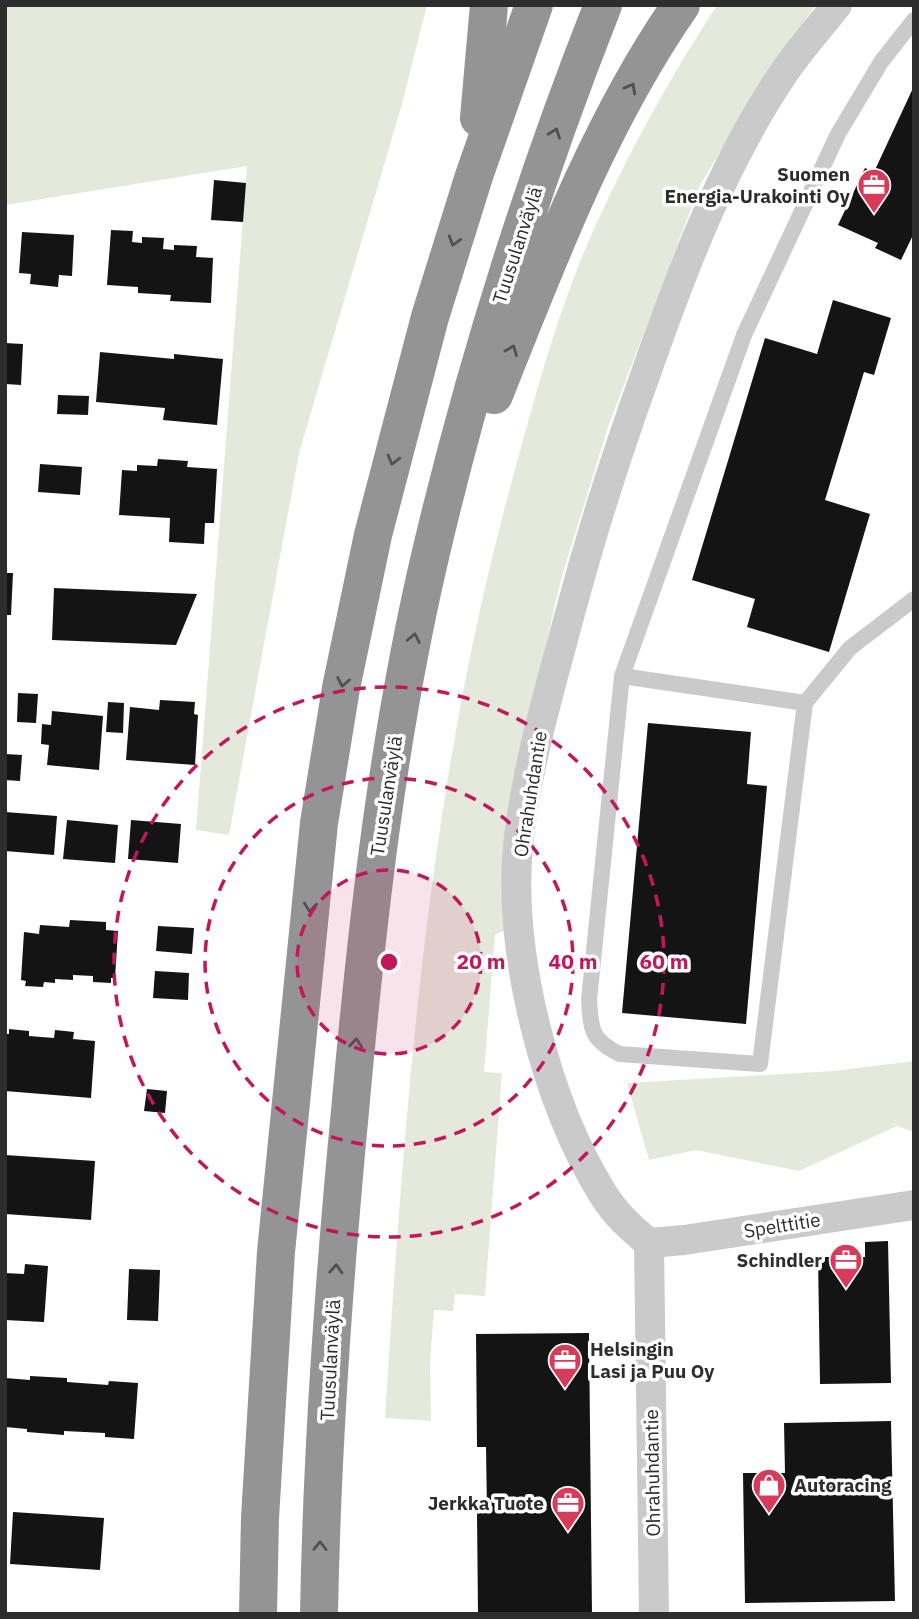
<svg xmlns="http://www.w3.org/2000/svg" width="919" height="1619" font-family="'IBM Plex Sans',sans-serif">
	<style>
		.green { fill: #e4e9db }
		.building { fill: #141414 }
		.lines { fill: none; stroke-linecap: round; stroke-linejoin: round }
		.service { stroke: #cacaca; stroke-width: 16 }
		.minor { stroke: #cacaca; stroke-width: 30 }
		.motorway { stroke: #949494; stroke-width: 38 }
		.oneway { stroke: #515151 }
		.ring { fill: none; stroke: #c2185b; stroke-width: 3.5; stroke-dasharray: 12 9 }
		.labels { text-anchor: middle; stroke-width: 7; stroke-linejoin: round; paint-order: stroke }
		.poi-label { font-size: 19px; font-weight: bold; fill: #2d2d2d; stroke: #fff; text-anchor: end }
		.street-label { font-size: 19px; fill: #2d2d2d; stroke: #fff }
		.centre { fill: #c2185b; stroke: #fff; stroke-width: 3.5 }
		.ring-label { font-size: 21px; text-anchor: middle; font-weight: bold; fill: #c2185b; stroke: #fff; stroke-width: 7; stroke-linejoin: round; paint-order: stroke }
	</style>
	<rect width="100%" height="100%" fill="#fff"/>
	<!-- green -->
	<path class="green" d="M5 5H427L402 104 299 453 229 835 196 830 247 166 5 205Z
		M717 5H816L769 71 700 185 608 427 560 583 510 802 505 930 495 935 484 1072 502 1073 485 1296 455 1294 453 1311 434 1310 430 1363 431 1421 385 1418C405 1101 428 784 513 477 537 389 560 301 599 218 633 144 673 73 717 5Z
		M914 1061V1132L897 1126 799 1171 696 1150 649 1160 627 1083 833 1071Z"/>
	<!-- building -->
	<path class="building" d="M914 86V233L901 260 875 248 878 243 838 225 865 168 874 172Z
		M214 180 246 183 243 222 211 220Z
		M111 230 133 231 132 242 142 243V237L164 238 163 249 174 250V245L197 246 196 257 213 258 211 303 170 301 171 295 138 293V287L107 285Z
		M22 232 74 235 72 276 59 275 58 287 30 284 31 274 19 273Z
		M833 300 891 318 874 375 864 372 825 500 870 514 829 652 747 627 755 599 692 580 765 338 817 354Z
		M5 343 23 344 21 385 5 384Z
		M100 352 174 359V354L223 359 217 425 163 420 165 408 96 402Z
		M58 395 89 396 88 415 57 414Z
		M158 459 188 461 187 467 217 469 214 523H205L204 544 169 542 170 518 119 515 122 470 137 471V465L157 466Z
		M40 464 82 467 80 495 38 492Z
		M5 573H13L11 615H5Z
		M54 588 197 594 176 645 52 640Z
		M18 693 38 694 36 723 17 722Z
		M160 700 195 702 194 714 198 715 195 765 126 760 130 707 159 710Z
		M108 702 124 703 123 733 106 732Z
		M52 711 103 716 99 770 47 765 49 745 41 744 42 724 51 725Z
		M648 723 751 732 747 784 767 786 746 1024 622 1013Z
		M5 754 22 755 20 781 5 780Z
		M5 812 57 816 54 855 5 851Z
		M67 820 118 825 115 863 63 859Z
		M131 820 181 824 178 863 128 859Z
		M70 920 106 922V930L118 931 115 978H111V983L93 982V976L73 975V980L55 979V983L44 982 43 987 25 986 26 981 21 980 24 932 39 934 40 925 69 927Z
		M158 926 194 928 192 954 156 951Z
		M155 971 189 973 188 1000 153 998Z
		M9 1029 29 1031V1036L54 1038 55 1030 74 1032 73 1039 95 1041 91 1098 5 1091V1034H9Z
		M147 1089 167 1091 165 1113 144 1111Z
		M5 1155 95 1161 91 1220 5 1214Z
		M888 1241 891 1383 820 1384 818 1257H865V1242Z
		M25 1264 48 1266 44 1322 5 1320V1273L24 1274Z
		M129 1269 160 1270 158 1321 127 1320Z
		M589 1333 592 1614H478L477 1512H487L486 1447H477L476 1334Z
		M30 1376 67 1378V1382L108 1385 109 1381 138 1383 134 1439 105 1437V1433L64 1431V1435L27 1432V1429L5 1427V1378L30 1380Z
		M891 1421 895 1601 745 1603 743 1473H785L784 1423Z
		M13 1512 104 1518 100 1570 10 1564Z"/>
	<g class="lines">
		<!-- service -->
		<path class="service" d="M914 20 881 62 838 134 744 335 622 676 589 1000C591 1030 591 1040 620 1054L760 1064 805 703 850 648 914 599
			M622 676 805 703"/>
		<!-- minor -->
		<path class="minor" d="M649 1243 684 1240 914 1205
			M654 1614 649 1243C632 1229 615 1214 603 1194 546 1103 508 954 518 846 526 769 549 692 569 617 591 534 617 453 646 373 682 270 722 165 783 74 799 50 819 28 837 5"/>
		<!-- motorway -->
		<path class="motorway" d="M479 118 489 5
			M494 395C547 262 599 123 681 5
			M258 1614 260 1518 276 1252 319 823 341 688 373 535 430 317 474 176 534 5
			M319 1614C322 1446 334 1278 350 1111 367 922 388 733 432 548 476 363 533 182 603 5"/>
	</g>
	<!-- one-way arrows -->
	<defs><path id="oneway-chevron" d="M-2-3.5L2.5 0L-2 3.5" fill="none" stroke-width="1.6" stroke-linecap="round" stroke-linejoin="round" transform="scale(1.75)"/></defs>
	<g class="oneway">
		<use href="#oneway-chevron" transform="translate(631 88) rotate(-61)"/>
		<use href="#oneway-chevron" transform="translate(555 133) rotate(-70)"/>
		<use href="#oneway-chevron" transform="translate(454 241) rotate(107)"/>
		<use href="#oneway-chevron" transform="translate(512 350) rotate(-68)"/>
		<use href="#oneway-chevron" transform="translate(393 460) rotate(105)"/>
		<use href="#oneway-chevron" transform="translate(414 638) rotate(-79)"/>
		<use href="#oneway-chevron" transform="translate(343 682) rotate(101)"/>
		<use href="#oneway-chevron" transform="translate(310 907) rotate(96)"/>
		<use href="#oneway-chevron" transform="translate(356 1043) rotate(-85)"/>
		<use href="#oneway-chevron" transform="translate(336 1269) rotate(-87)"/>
		<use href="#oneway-chevron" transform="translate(320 1546) rotate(-89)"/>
	</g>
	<!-- distance rings -->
	<circle cx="389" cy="962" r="92" fill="#c2185b" fill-opacity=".12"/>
	<g class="ring">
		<circle cx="389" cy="962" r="92"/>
		<circle cx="389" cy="962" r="184"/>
		<circle cx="389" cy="962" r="275"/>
	</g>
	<!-- icons -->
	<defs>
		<symbol id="office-pin" viewBox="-11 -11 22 30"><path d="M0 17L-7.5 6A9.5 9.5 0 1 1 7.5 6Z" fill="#d63c59" stroke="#fff"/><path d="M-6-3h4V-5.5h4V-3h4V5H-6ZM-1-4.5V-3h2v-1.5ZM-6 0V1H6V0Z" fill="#fff"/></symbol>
		<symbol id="shop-pin" viewBox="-11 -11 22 30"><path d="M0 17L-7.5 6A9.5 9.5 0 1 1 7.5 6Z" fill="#d63c59" stroke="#fff"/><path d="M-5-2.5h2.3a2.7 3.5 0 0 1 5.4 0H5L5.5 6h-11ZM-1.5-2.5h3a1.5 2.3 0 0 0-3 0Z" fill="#fff"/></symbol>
	</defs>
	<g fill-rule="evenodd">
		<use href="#office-pin" x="855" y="166" width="38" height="52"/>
		<use href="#office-pin" x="827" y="1241" width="38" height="52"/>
		<use href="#office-pin" x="546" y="1341" width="38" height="52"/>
		<use href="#shop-pin" x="750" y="1466" width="38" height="52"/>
		<use href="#office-pin" x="549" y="1484" width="38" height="52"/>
	</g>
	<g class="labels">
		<!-- poi labels -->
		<g class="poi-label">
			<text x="850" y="181">Suomen<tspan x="850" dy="22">Energia-Urakointi Oy</tspan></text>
			<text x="822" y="1267">Schindler</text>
			<text x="590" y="1356" text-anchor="start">Helsingin<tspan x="590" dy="22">Lasi ja Puu Oy</tspan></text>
			<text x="794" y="1492" text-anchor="start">Autoracing</text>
			<text x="544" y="1510">Jerkka Tuote</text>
		</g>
		<!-- street labels -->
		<g class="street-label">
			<text transform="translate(517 245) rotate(-72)" y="7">Tuusulanväylä</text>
			<text transform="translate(530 794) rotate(-81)" y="7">Ohrahuhdantie</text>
			<text transform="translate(386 796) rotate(-81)" y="7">Tuusulanväylä</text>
			<text transform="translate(782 1225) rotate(-9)" y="7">Spelttitie</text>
			<text transform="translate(330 1360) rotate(-87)" y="7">Tuusulanväylä</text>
			<text transform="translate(652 1473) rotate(-91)" y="7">Ohrahuhdantie</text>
		</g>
	</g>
	<circle cx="389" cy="962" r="10" class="centre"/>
	<g class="ring-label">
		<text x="481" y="969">20 m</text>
		<text x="573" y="969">40 m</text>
		<text x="664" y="969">60 m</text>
	</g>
	<!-- border -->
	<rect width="919" height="1619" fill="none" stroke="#2d2d2d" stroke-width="14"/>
</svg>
